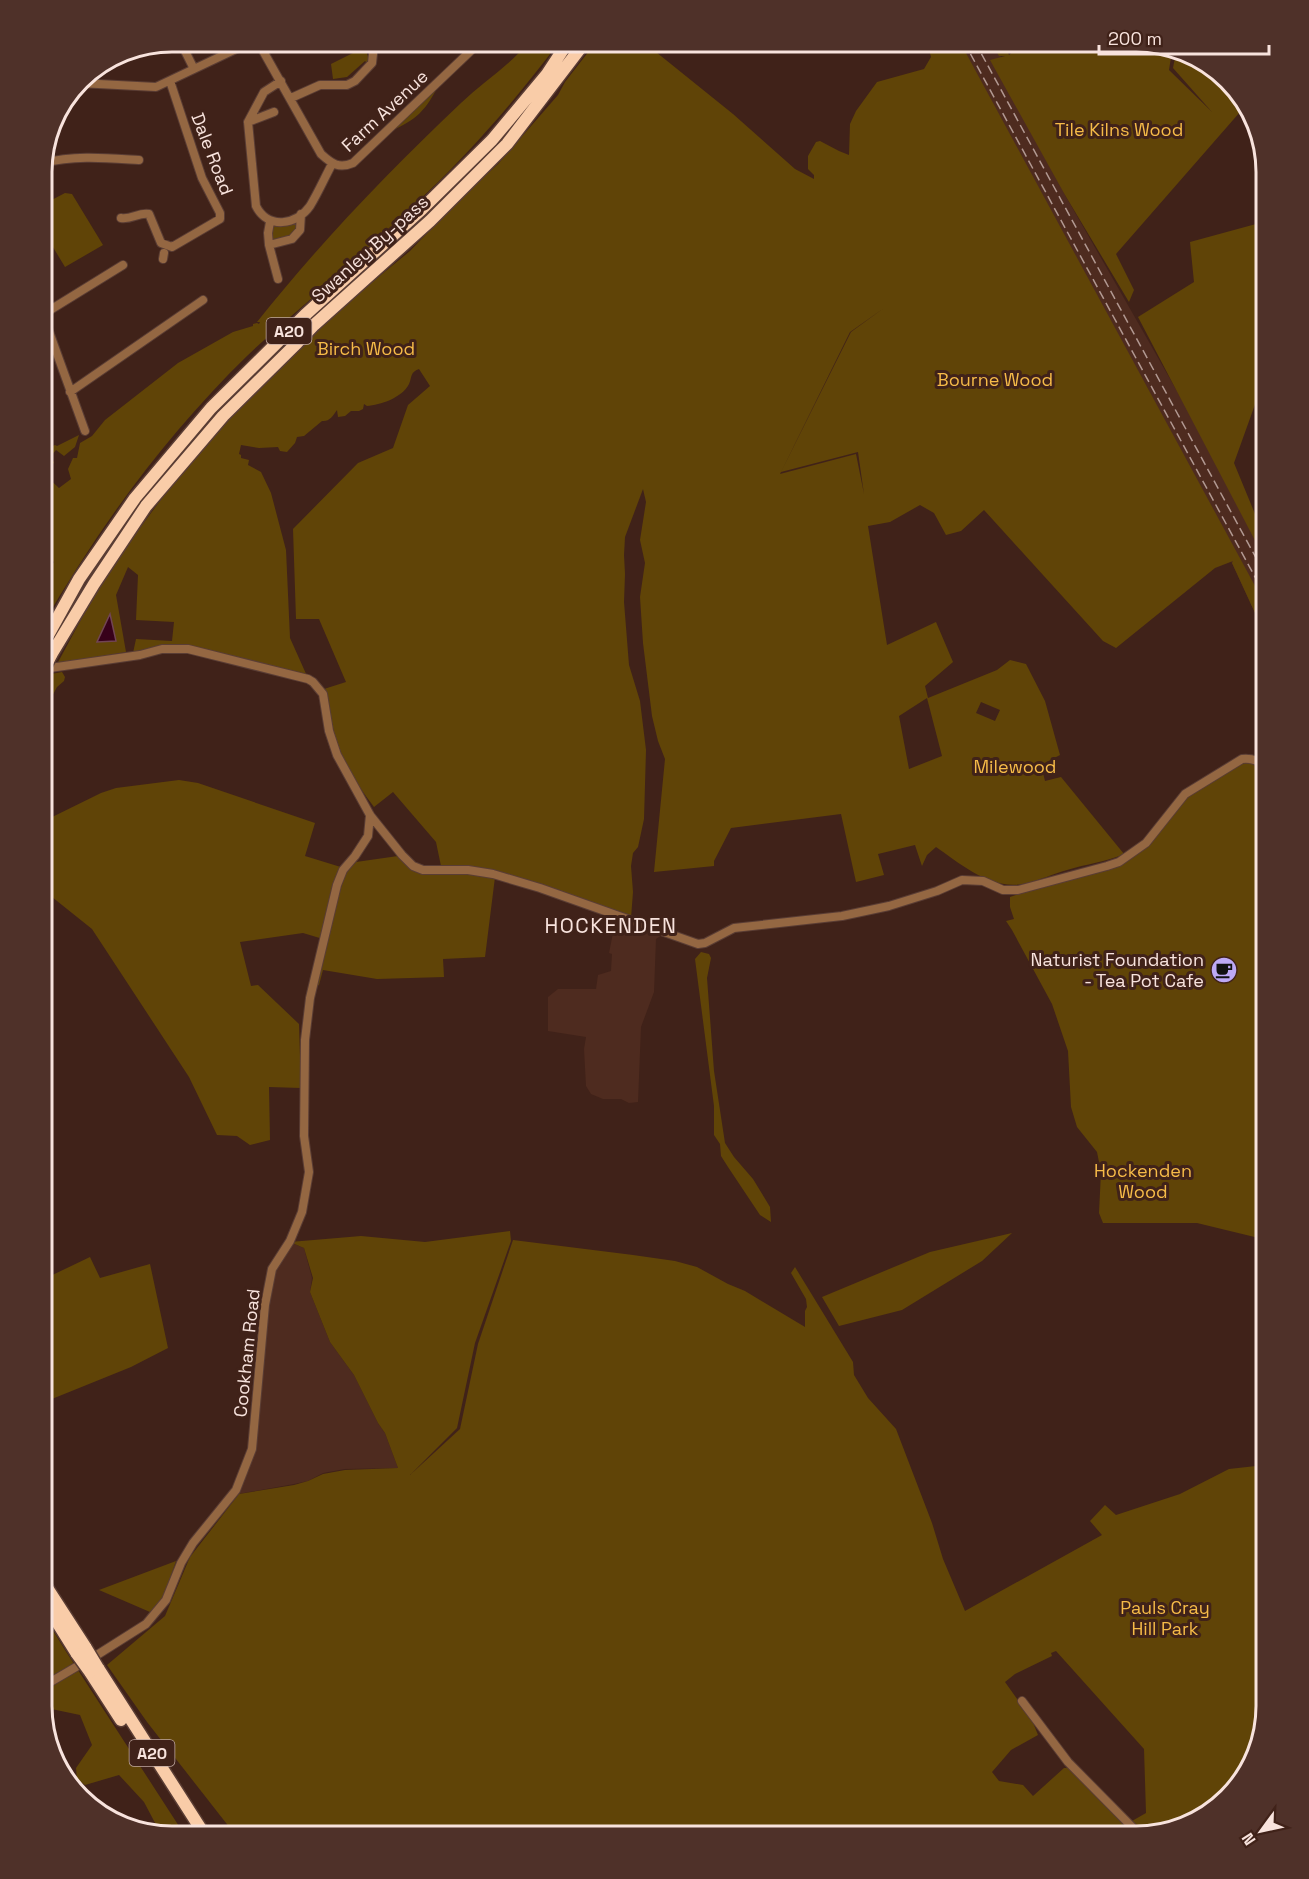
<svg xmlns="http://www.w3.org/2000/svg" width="1309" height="1879" font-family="'Space Grotesk',sans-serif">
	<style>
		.built { fill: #4e2b1f }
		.green { fill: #604407; fill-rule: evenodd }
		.water { fill: #37001a; stroke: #714454; stroke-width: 1.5 }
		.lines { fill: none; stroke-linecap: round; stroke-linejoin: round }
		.minor-casing { stroke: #5a3d34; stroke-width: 10 }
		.highway-casing { stroke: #5a3d34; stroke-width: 15 }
		.minor { stroke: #946742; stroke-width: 8 }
		.highway { stroke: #f9cca8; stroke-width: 12 }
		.rail { stroke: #b29992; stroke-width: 1.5; stroke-dasharray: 9 4.5; stroke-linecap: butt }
		.highway-bridge-casing { stroke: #5a3d34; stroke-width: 15; stroke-linecap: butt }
		.highway-bridge { stroke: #f9cca8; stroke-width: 12 }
		.labels { text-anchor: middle; stroke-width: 6; stroke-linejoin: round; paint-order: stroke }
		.shield { fill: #402219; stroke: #c1a9a2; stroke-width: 1.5 }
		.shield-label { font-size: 16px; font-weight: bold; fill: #f8e3dd }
		.street-label { font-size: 18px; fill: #f8e3dd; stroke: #402219 }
		.park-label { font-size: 18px; fill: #f6bb48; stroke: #402219 }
		.poi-label { font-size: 18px; fill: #f8e3dd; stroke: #402219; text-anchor: end }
		.quarter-label { font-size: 21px; letter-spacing: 1.5px; fill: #f8e3dd; stroke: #402219 }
		.rim { fill: none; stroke: #f8e3dd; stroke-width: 3 }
	</style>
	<rect width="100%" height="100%" fill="#402219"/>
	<!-- built -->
	<path class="built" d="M951 42H994L1065 195 1229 482 1267 546V639L1232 563 1209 526 1193 486 1148 389 1106 318Z
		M616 918 662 935 656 939 654 992 641 1027 638 1102 629 1103 621 1099H603L591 1094 586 1086 584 1049 586 1037 548 1031V997L558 989H596L598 975 611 971 612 954 609 953Z
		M290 1242 304 1248 312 1278 310 1292 330 1342 354 1375 378 1423 385 1433 398 1468 345 1469 323 1473 308 1481 294 1484 233 1495 252 1450 273 1269Z"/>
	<!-- green -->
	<path class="green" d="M529 42H559C516 100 468 155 415 204 386 231 357 258 328 284 301 308 273 331 247 356 166 435 98 528 42 626V580L54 562 42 552V450L55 445 57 446 79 435 75 447 64 456 56 450 51 456 54 463 42 470 45 475 59 488 71 479 68 469 73 458H77L80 443 92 436 105 420 178 363 233 332 253 326V324L257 323 259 324 260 322H257C319 244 388 172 461 103 483 82 509 66 529 42Z
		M596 42H634L656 52 733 114 795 169 814 179V175L808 169V156L816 142 820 141 839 151 849 155 850 124 856 111 877 82 924 69 931 57 927 42H960L1267 608V639L1232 563 1233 561 1215 568 1116 648 1103 641 984 510 961 531 946 535 934 513 920 505 890 522 868 526 887 645 936 622 953 662 925 686 928 698 997 670 1010 660 1026 664 1045 701 1060 755 1041 765 1045 781 1061 777 1124 854C1106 862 1086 864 1067 870 1053 874 1040 880 1027 883 993 892 962 865 936 847L927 855 922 866 915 845 878 854 884 875 856 882 841 814 731 828 714 861V866L654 872 665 759 658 741 652 716 643 643 640 597 645 563 640 540 646 502 643 489 625 537 624 555 625 574 624 602 629 665 640 701 646 750 644 819 638 847 633 853 631 866 633 892 631 918 490 870 465 865 441 866 436 842 393 792 374 807C358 786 344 765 336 740 331 723 330 705 324 689L346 682 319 619H296L293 529 358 463 393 448 408 405 430 386 419 369C410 372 412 377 409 384 402 398 380 405 367 406L364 404 363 409 359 411H351L345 416 338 417 337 410C333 416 329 422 322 421L304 436 297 437 295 443 287 452 280 451 278 447 259 448 241 445 239 454 241 455V458L249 460 248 465 261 472 271 493 286 550 290 638 307 676 189 646 133 653 136 639 172 641 174 622 136 620 138 575 128 567 116 595 126 652 57 664 96 592 120 555 182 471 226 419 348 302 410 251 464 195 498 164 558 95 565 82ZM884 308 851 332 781 472 858 452 864 494 856 454 780 474 850 332ZM927 698 942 756 909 769 899 716ZM981 702 1000 710 995 721 976 713Z
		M991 42H1004L1009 55 1023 42H1144L1172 51 1169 70 1212 112 1173 68 1176 52 1202 60 1247 104 1116 254 1134 290 1129 302 1065 195 990 60 1005 56H999Z
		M365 47 369 60 368 64 365 61 347 77 333 79 331 64Z
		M440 83C425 111 418 119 389 132Z
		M65 193 72 194 103 245 65 267 42 229V205Z
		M301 215 300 230 292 238 269 244 270 222Z
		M1267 221V371L1234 463 1267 543V546L1260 550 1138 317 1194 282 1190 242Z
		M62 672 65 677 64 681 57 687 42 715V687L51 674Z
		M1252 759 1267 771V1240L1197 1223H1103L1099 1213 1101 1172 1097 1152 1077 1127 1071 1107 1068 1051 1052 1004 1012 930 1006 921 1014 919 1010 907V897L1067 877 1119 864 1133 857 1147 844 1185 795 1242 760Z
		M179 780 198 783 315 823 305 856 344 868 323 939 303 933 240 942 251 986 258 985 299 1024 301 1088 269 1087 270 1140 250 1145 237 1136 217 1135 189 1077 92 929 42 889V822L101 793 116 788Z
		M398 856 412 867 465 871 495 877 485 957 443 959 444 977 377 979 323 970 319 985 313 988 338 896 347 870 356 862Z
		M701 952 709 954 711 958 707 978 714 1071 725 1143 734 1157 753 1179 770 1207 771 1222 760 1215 728 1167 721 1156 720 1144 714 1135V1106L695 959Z
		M510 1231 511 1241 475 1343 457 1428 410 1475 460 1429 478 1344 513 1240 633 1255 675 1261 697 1267 728 1284 745 1291 805 1327V1311L807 1307 806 1299 791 1273 795 1267 853 1362 854 1375 868 1398 896 1429 932 1523 943 1559 965 1611 1102 1535 1090 1521 1105 1505 1116 1515 1180 1494 1229 1469 1256 1466 1261 1463 1267 1474V1706L1249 1772 1202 1819 1145 1835 1132 1821 1146 1813 1144 1749 1056 1651 1051 1653 1052 1656 1015 1674 1005 1682 1032 1720 1038 1735 1011 1750 992 1772 999 1781 1023 1785 1033 1796 1064 1768H1070L1122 1820 1136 1837H1061L1060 1836 1046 1837 1042 1834 1040 1837H1034L1038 1831 1031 1826 1026 1831 1033 1837H237L147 1722 107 1665 165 1616 190 1557 239 1494 294 1485 308 1481 323 1474 345 1470 398 1468 385 1433 378 1423 354 1375 330 1342 310 1292 313 1278 304 1248 290 1242 361 1236 425 1242Z
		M1012 1233 982 1261 902 1310 839 1326 822 1297 930 1252Z
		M90 1257 100 1278 150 1264 168 1348 131 1367 42 1403V1280Z
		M176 1561 163 1599 150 1612 99 1590Z
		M47 1621 65 1650 186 1837 162 1836 144 1802 119 1775 85 1785 77 1779 76 1768 92 1745 80 1715 42 1707V1622Z"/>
	<!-- water -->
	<path class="water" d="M110 614 116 641 97 642Z"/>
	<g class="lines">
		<defs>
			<path id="minor" d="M185 42V51L194 69
				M258 42 321 154C332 164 339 169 353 163L480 42
				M521 42 523 44
				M79 83 156 87 251 42
				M291 98 320 85H347L355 81 372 63 373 54
				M274 112 248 122 256 206C268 230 297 225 310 206 318 193 325 177 332 164
				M248 122 264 92 281 81
				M43 163C75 155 106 158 139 160
				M121 218C131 220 139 212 149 214L161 243 172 247 220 219V213L202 178 170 81
				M269 245 268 233 270 222
				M163 259 164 253
				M278 279 269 245 292 239 300 230 301 214
				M42 315 123 265
				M42 317 47 326 85 431
				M70 392 203 300
				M43 669 140 655 162 649H188L308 679 313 682 323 694 329 731 337 755 370 815 402 855 413 866 423 870H468L493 874 540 888 698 944 705 943 734 928 842 916 889 906 937 891 962 880 983 881 1003 890H1018L1107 866 1119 862 1146 843 1185 794 1242 759C1254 758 1259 761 1267 770
				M97 1655 146 1624 166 1600 181 1563 193 1543 236 1490 252 1449 265 1305 272 1269 290 1241 302 1212 309 1172 304 1136 305 1040 310 998 337 885 343 870 355 856 368 836 370 815
				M42 1687 76 1667
				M1022 1701 1068 1762 1141 1836"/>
			<path id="highway" d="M42 646 79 579 135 498 211 408 305 315 422 209 492 140 547 74 568 42
				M51 655 94 584 146 506 223 416 297 343 314 325 430 221 507 144 585 42
				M42 1580 86 1648
				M42 1598 77 1654
				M98 1668 206 1837
				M90 1672 121 1720"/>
		</defs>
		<!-- minor casing -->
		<use href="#minor" class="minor-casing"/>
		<!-- highway casing -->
		<use href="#highway" class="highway-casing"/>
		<!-- minor -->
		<use href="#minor" class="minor"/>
		<!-- highway -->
		<use href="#highway" class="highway"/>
		<!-- rail -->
		<path class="rail" d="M964 42 1267 599
			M975 42 1267 578"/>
		<defs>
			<path id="highway-bridge" d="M42 673 51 655
				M86 1648 98 1668
				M77 1654 90 1672"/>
		</defs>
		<!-- highway-bridge casing -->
		<use href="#highway-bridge" class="highway-bridge-casing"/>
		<!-- highway-bridge -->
		<use href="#highway-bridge" class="highway-bridge"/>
	</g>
	<!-- icons -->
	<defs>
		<symbol id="cafe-disc" viewBox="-11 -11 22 22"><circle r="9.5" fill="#bda9f5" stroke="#402219"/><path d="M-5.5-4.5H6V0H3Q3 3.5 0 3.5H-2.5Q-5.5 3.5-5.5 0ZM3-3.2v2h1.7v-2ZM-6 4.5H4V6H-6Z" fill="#111"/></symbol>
	</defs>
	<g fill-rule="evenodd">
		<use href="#cafe-disc" x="1209" y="955" width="30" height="30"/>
	</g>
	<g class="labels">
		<!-- shield labels -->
		<g class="shield">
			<rect x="266.5" y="318" width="45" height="26" rx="4.5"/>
			<rect x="129.5" y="1740" width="45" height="26" rx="4.5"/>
		</g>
		<g class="shield-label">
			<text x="289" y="337">A20</text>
			<text x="152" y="1759">A20</text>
		</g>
		<!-- street labels -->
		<g class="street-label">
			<text transform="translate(385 111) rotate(-43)" y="6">Farm Avenue</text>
			<text transform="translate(212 154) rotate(69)" y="6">Dale Road</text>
			<text transform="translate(370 249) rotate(-42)" y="6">Swanley By-pass</text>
			<text transform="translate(247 1353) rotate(-84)" y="6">Cookham Road</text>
		</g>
		<!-- park labels -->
		<g class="park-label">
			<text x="1119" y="136">Tile Kilns Wood</text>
			<text x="366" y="355">Birch Wood</text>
			<text x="995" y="386">Bourne Wood</text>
			<text x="1015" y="773">Milewood</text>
			<text x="1143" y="1177">Hockenden<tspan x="1143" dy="21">Wood</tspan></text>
			<text x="1165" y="1614">Pauls Cray<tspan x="1165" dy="21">Hill Park</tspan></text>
		</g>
		<!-- poi labels -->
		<g class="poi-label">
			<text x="1204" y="966">Naturist Foundation<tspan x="1204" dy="21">- Tea Pot Cafe</tspan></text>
		</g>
		<!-- quarter labels -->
		<g class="quarter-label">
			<text x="611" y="933">HOCKENDEN</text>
		</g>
	</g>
	<!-- crop -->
	<path d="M0 0H1309V1879H0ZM172 52H1136A120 120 0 0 1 1256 172V1706A120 120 0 0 1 1136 1826H172A120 120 0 0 1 52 1706V172A120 120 0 0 1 172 52Z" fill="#4f3129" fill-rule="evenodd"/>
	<path class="rim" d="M172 52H1136A120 120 0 0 1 1256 172V1706A120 120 0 0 1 1136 1826H172A120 120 0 0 1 52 1706V172A120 120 0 0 1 172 52Z"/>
	<!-- north arrow -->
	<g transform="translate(1261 1831) rotate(237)" stroke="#402219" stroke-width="4.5" paint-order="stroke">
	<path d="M0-4.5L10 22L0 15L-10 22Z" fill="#f8e3dd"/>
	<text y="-9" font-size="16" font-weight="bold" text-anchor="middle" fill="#f8e3dd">N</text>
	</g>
	<!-- scale -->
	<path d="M1099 45v9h170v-9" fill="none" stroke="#f8e3dd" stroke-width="3"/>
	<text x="1108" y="45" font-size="18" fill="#f8e3dd" stroke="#402219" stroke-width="4.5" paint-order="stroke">200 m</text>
</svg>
